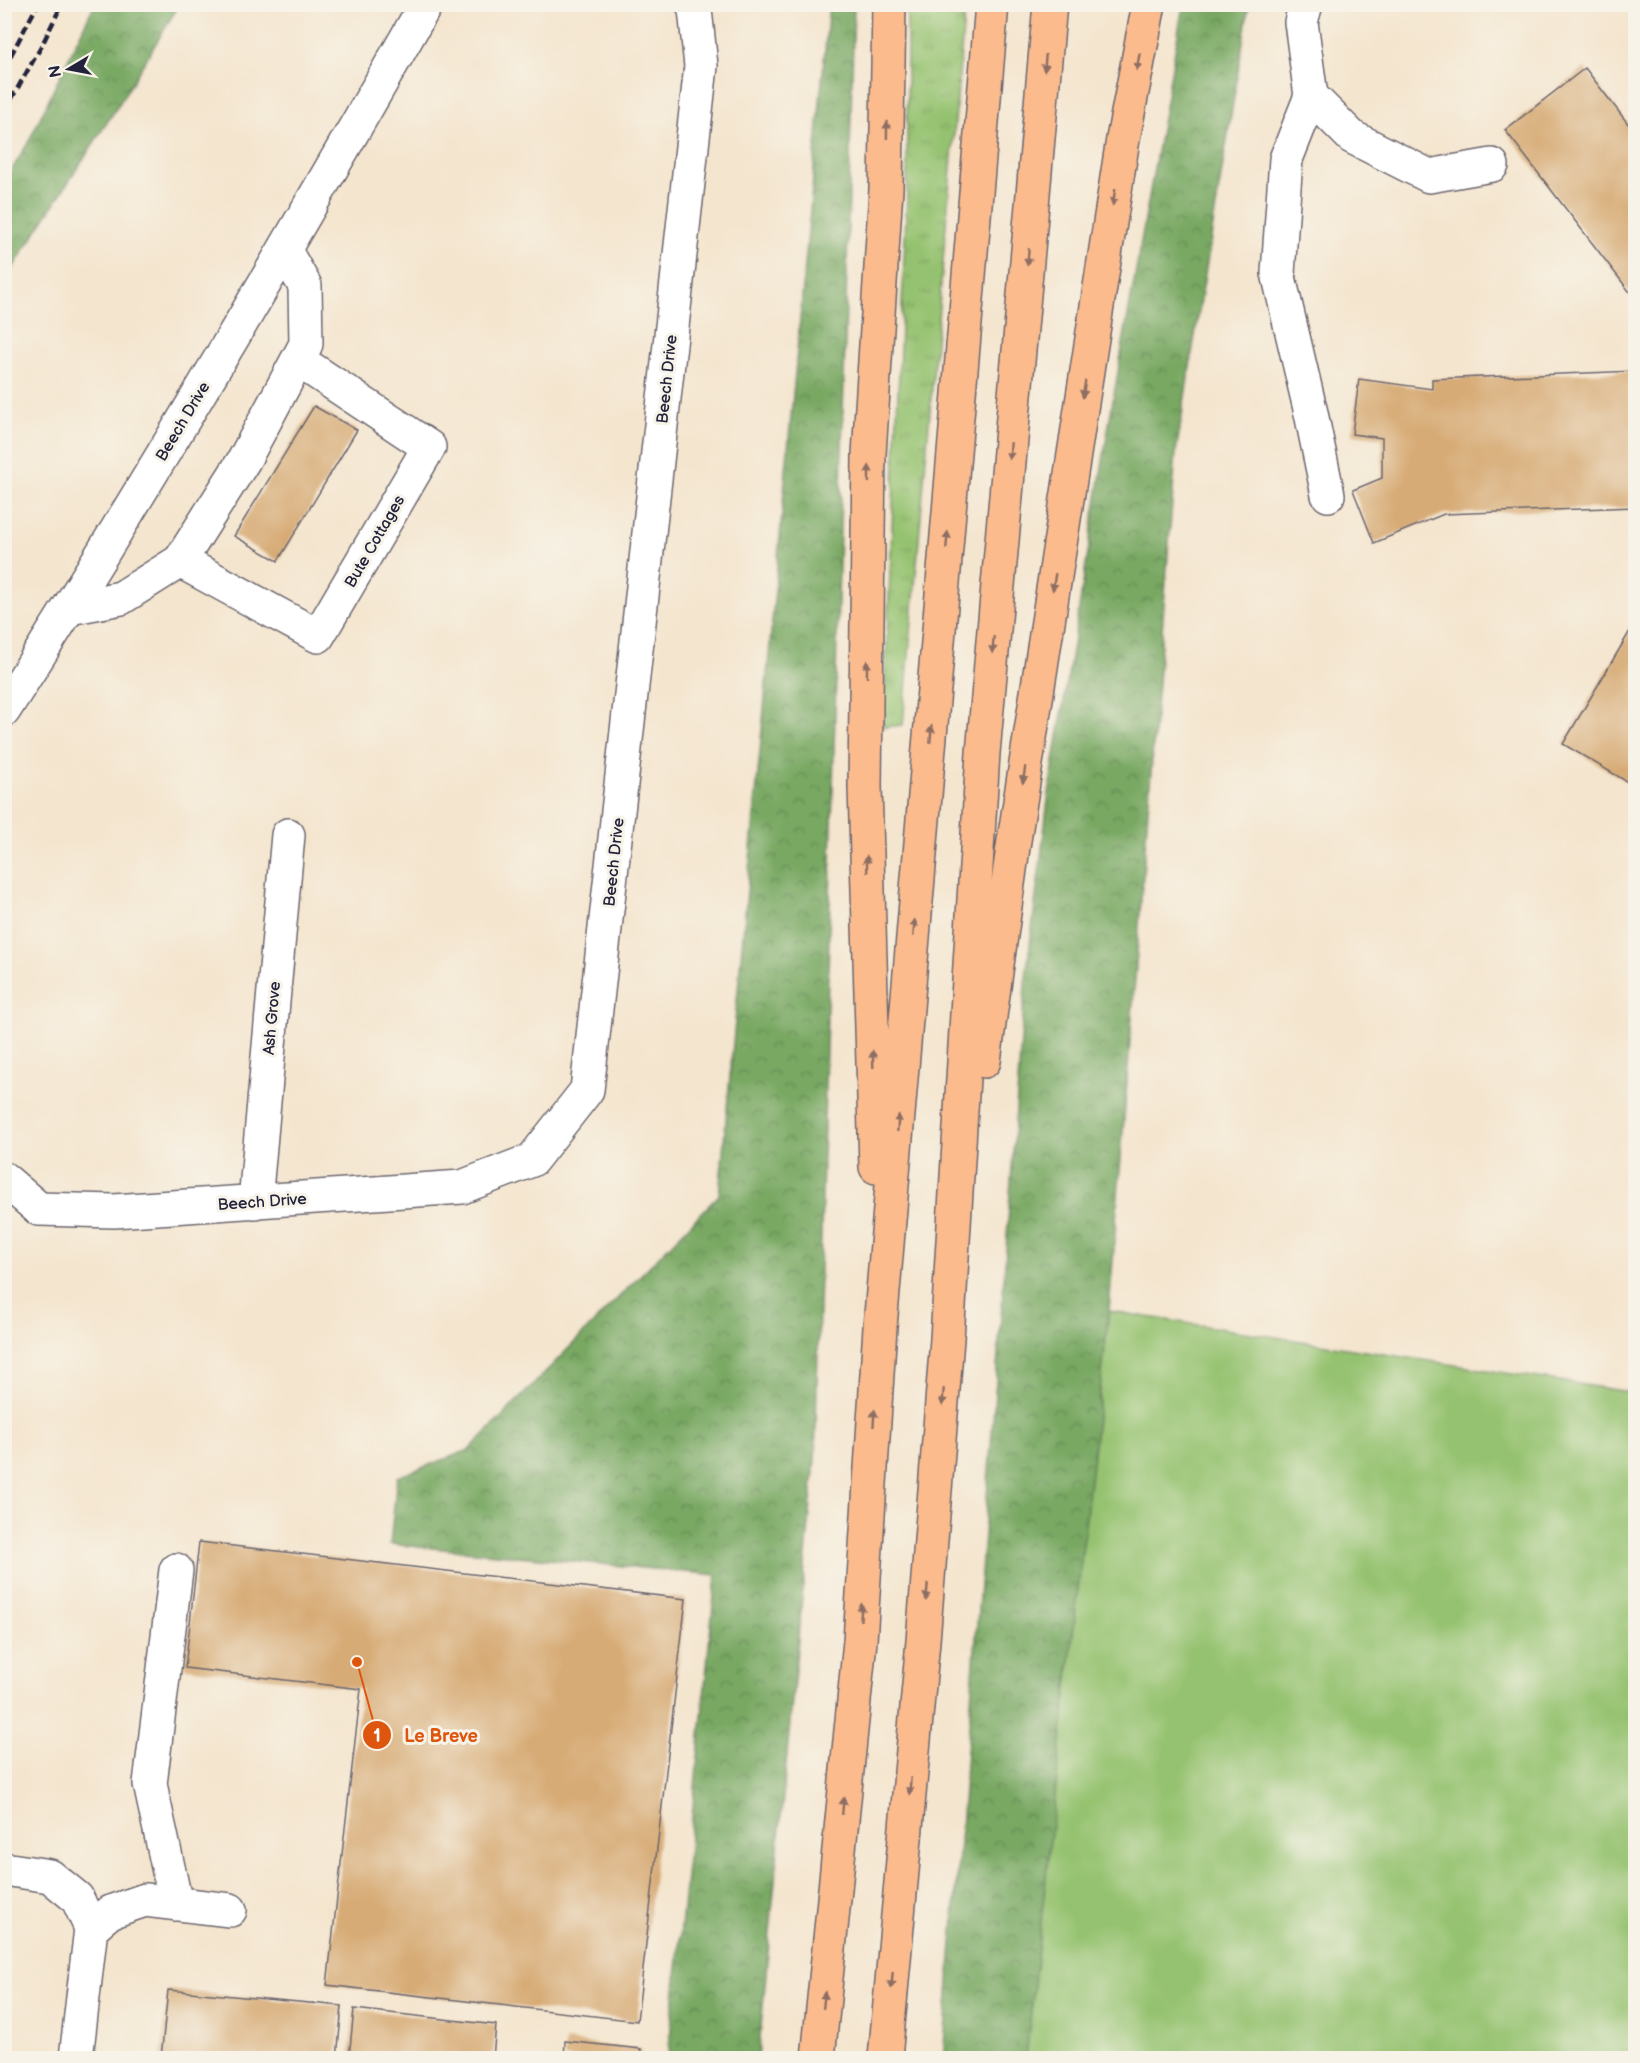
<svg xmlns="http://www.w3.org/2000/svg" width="1640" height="2063" font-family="'Balsamiq Sans',sans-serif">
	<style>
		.grass { fill: url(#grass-tufts); stroke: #5c7256; stroke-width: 1.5 }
		.forest { fill: url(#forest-crowns); stroke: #4d654e; stroke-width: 1.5 }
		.park { fill: #95c270; stroke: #5c7256; stroke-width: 1.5 }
		.building { fill: #d7ab76 }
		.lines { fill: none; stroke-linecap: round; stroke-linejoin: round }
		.minor-casing { stroke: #6c666e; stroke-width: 36 }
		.highway-casing { stroke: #6c666e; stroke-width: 36 }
		.minor { stroke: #fff; stroke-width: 33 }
		.highway { stroke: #fbbb8d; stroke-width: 33 }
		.rail { stroke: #22223b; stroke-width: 4.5; stroke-dasharray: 9 4.5; stroke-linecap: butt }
		.oneway { fill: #8e6e64 }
		.labels { text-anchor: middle; stroke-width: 6; stroke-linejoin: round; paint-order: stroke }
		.street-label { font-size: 16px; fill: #22223b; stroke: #f7f3e8 }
		.leader { fill: none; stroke: #de560e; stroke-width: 2 }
		.callout-dot { fill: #de560e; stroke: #f7f3e8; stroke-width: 2 }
		.mark-label { font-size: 18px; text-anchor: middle; font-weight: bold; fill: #fff }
		.callout-label { font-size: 18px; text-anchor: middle; font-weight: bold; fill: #de560e; stroke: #f7f3e8; stroke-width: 6; stroke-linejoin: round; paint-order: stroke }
	</style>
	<defs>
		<pattern id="grass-tufts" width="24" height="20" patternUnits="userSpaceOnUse" patternTransform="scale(1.5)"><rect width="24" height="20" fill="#95c270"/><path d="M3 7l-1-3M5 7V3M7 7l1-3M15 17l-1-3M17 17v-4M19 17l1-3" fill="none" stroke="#80a662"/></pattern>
		<pattern id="forest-crowns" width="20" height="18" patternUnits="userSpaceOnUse" patternTransform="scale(1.5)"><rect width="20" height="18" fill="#78a862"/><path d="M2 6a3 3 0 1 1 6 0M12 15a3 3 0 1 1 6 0" fill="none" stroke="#628852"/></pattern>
	</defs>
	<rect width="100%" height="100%" fill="#f7f3e8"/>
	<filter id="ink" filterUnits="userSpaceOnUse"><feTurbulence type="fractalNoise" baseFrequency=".0167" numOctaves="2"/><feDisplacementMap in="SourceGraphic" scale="12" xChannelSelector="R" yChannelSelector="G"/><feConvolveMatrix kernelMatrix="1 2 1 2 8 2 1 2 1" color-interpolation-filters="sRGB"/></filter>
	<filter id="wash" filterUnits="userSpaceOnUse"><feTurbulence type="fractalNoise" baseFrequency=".008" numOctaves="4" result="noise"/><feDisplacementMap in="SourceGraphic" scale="24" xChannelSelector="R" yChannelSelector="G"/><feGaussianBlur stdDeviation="1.35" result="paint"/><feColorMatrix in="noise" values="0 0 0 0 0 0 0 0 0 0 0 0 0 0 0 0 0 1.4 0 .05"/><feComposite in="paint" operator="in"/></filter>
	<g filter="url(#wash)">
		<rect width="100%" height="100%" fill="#f4e5ce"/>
		<!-- grass -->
		<path class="grass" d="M907 5H965L903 725 883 727 907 195Z"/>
		<!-- forest -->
		<path class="forest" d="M94 5H179L119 104 5 280V181L28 143Z
			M829 5H854L815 1461 758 2058H668L716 1575 390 1544 397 1477 469 1450 719 1195Z
			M1183 5H1249L1176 452 1109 1311 1026 2058H943L1003 1291 1025 985 1049 792 1112 405Z"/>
		<!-- park -->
		<path class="park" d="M1109 1311 1635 1393V2058H1026Z"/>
		<g id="blocks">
			<!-- building -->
			<path class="building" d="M1585 68 1636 134V300L1505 130Z
				M1636 371V507L1444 514 1374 543 1353 490 1382 478V438L1352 434 1359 379 1432 389V379Z
				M314 406 357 430 278 561 234 536Z
				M1636 621V787L1563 744Z
				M199 1542 686 1599 637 2021 327 1985 361 1689 185 1668Z
				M168 1990 342 2006 337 2058H161Z
				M354 2009 496 2025 493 2058H349Z
				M565 2041 641 2049 640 2058H564Z"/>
		</g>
	</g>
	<g filter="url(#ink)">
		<use href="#blocks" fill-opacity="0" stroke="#6c666e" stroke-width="1.5"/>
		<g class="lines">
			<defs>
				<path id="minor" d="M1306 4 1301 22 1311 96 1352 137 1429 176 1492 165
					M1311 96 1286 159 1278 273 1311 413 1328 495
					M180 561 318 636 429 447 298 360
					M69 608 121 598 180 561 244 460 306 344 305 286 285 251
					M4 710C152 479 290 242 426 4
					M4 1179 39 1209 114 1211 462 1187 532 1160 587 1090 701 66 695 9 692 4
					M255 1202 288 835
					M176 1570 150 1784 176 1904
					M4 1869 50 1876 77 1898 91 1928 76 2058
					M91 1928 110 1912 145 1900 230 1910"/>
				<path id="highway" d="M984 1061 1013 847 1123 139 1149 4
					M876 1167 865 786 869 454 886 189 889 4
					M818 2058 860 1641 880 1327 992 4
					M885 2058 923 1641 947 1339 983 753 1050 4"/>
			</defs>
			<!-- minor casing -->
			<use href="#minor" class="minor-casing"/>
			<!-- highway casing -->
			<use href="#highway" class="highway-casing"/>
			<!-- minor -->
			<use href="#minor" class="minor"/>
			<!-- highway -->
			<use href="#highway" class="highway"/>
			<!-- rail -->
			<path class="rail" d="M4 68 38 4
				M4 112 41 47 62 4"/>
		</g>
		<!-- one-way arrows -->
		<defs><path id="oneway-solid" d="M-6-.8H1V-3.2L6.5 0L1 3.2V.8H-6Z" transform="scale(1.5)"/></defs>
		<g class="oneway">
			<use href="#oneway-solid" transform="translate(1138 62) rotate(101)"/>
			<use href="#oneway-solid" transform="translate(1045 63) rotate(95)"/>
			<use href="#oneway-solid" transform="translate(887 130) rotate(-89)"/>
			<use href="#oneway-solid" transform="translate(1114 197) rotate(99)"/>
			<use href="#oneway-solid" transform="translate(1028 257) rotate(95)"/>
			<use href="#oneway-solid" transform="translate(1084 389) rotate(99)"/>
			<use href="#oneway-solid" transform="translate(1010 451) rotate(95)"/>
			<use href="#oneway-solid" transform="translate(869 474) rotate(-89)"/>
			<use href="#oneway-solid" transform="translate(947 540) rotate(-85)"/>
			<use href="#oneway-solid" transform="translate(1054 582) rotate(99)"/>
			<use href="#oneway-solid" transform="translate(993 645) rotate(95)"/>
			<use href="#oneway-solid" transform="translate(867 669) rotate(-89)"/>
			<use href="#oneway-solid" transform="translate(931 734) rotate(-85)"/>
			<use href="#oneway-solid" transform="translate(1024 775) rotate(99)"/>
			<use href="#oneway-solid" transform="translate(867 864) rotate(-92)"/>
			<use href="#oneway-solid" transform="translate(914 928) rotate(-85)"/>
			<use href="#oneway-solid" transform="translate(873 1059) rotate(-92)"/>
			<use href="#oneway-solid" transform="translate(898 1123) rotate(-85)"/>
			<use href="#oneway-solid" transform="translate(943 1397) rotate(95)"/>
			<use href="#oneway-solid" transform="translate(874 1418) rotate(-86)"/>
			<use href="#oneway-solid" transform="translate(927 1592) rotate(95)"/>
			<use href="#oneway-solid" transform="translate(861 1612) rotate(-86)"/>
			<use href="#oneway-solid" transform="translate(910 1786) rotate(95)"/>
			<use href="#oneway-solid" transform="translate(843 1806) rotate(-84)"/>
			<use href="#oneway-solid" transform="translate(892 1980) rotate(95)"/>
			<use href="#oneway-solid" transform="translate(824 2000) rotate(-84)"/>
		</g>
	</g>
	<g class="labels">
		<!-- street labels -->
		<g class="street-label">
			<text transform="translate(666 379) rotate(-84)" y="6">Beech Drive</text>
			<text transform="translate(182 421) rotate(-59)" y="6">Beech Drive</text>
			<text transform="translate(374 541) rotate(-60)" y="6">Bute Cottages</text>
			<text transform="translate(613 862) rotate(-84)" y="6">Beech Drive</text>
			<text transform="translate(271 1018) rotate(-85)" y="6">Ash Grove</text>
			<text transform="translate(262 1201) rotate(-4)" y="6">Beech Drive</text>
		</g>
	</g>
	<!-- callouts -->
	<path class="leader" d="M357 1662L377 1735"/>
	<g class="callout-dot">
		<circle cx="357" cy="1662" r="6"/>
		<circle cx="377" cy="1735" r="15"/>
	</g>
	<g class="mark-label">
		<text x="377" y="1742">1</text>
	</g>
	<g class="callout-label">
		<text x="441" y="1742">Le Breve</text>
	</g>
	<!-- margin -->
	<rect width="1640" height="2063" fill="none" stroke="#f7f3e8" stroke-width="24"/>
	<!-- north arrow -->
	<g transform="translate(69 69) rotate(260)" stroke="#f7f3e8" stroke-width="4.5" paint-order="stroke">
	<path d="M0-4.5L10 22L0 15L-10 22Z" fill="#22223b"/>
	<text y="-9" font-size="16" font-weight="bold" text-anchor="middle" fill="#22223b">N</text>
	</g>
</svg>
